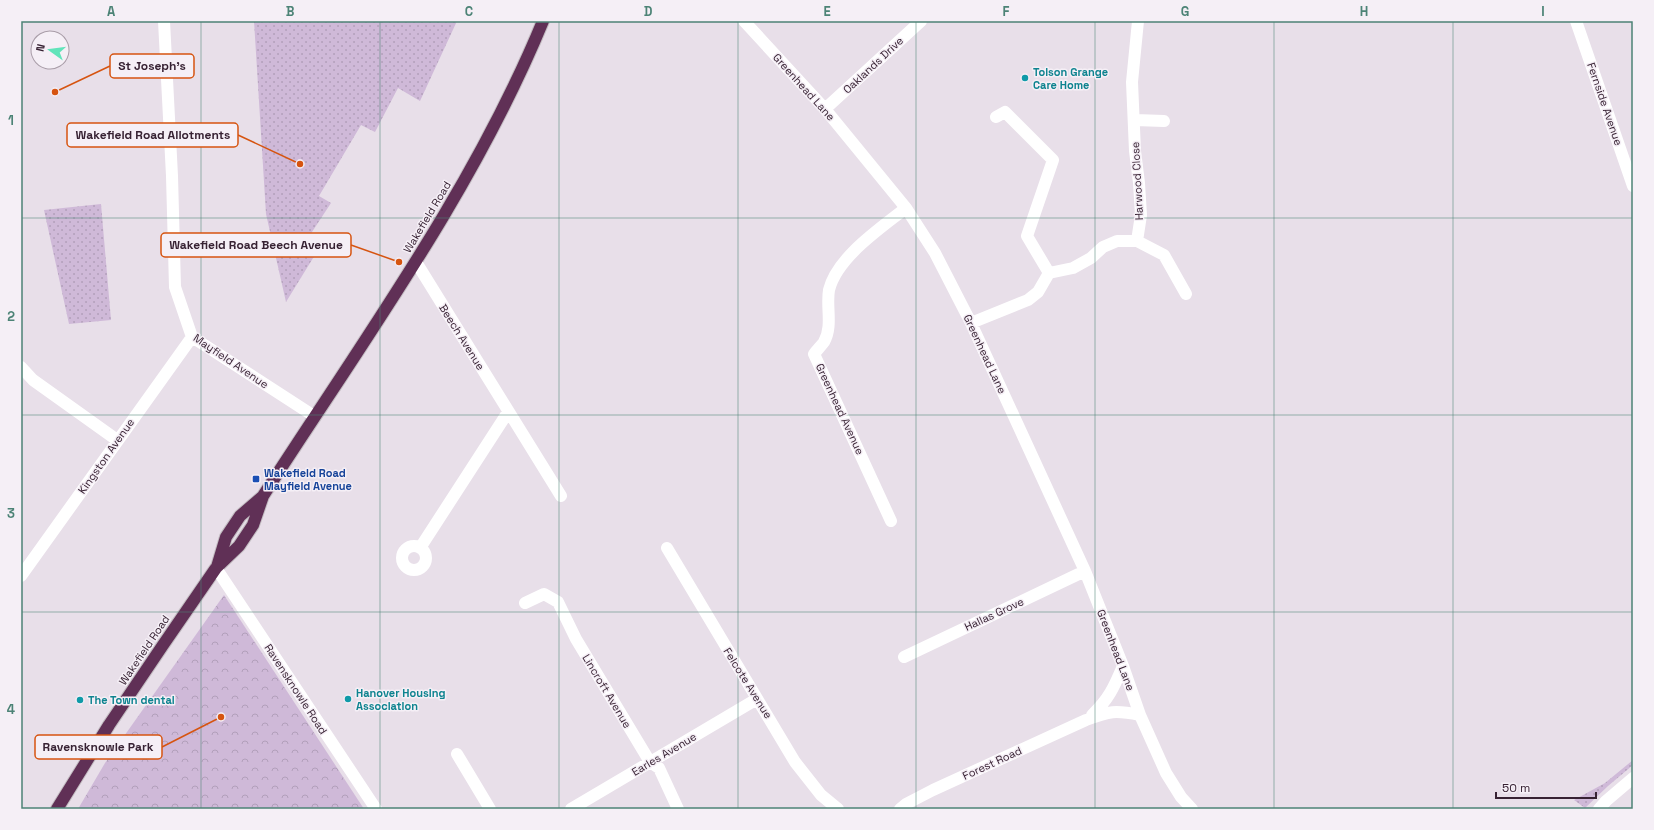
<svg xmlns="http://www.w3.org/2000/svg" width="1654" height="830" font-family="'Space Grotesk',sans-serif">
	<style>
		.grass { fill: url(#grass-dots) }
		.forest { fill: url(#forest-crowns) }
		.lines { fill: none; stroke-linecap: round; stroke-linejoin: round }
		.highway-casing { stroke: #c3bdc2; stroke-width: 14 }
		.minor { stroke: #fff; stroke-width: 12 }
		.highway { stroke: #603056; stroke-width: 12 }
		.grid { fill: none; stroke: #4c8376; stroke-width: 1; stroke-opacity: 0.55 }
		.culture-dot { fill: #0f9aa8; stroke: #f5eff6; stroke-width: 1.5 }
		.transit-dot { fill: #1a4fb4; stroke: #f5eff6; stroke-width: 1.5 }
		.labels { text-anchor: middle; stroke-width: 3; stroke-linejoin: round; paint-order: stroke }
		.street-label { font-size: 11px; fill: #372233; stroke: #f5eff6 }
		.culture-label { font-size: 11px; font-weight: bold; fill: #0d838f; stroke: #f5eff6; text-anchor: start }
		.transit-label { font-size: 11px; font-weight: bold; fill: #164399; stroke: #f5eff6; text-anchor: start }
		.leader { fill: none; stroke: #d65410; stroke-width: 1.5 }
		.callout-dot { fill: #d65410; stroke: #f5eff6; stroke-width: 1.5 }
		.callout { fill: #f5eff6; stroke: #d65410; stroke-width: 1.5 }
		.callout-label { font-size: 12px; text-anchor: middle; font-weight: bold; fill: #372233 }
		.neatline { fill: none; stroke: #4c8376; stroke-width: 1.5 }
		.grid-label { font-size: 13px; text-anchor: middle; font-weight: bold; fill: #4c8376 }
	</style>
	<defs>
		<pattern id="grass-dots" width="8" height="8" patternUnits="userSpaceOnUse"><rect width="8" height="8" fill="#cfb9d8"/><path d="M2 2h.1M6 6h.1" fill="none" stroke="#b29fba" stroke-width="1.8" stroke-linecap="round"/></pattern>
		<pattern id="forest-crowns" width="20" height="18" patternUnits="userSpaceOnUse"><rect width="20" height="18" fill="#cfb9d8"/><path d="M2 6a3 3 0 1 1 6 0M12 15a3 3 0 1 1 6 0" fill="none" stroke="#b29fba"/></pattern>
	</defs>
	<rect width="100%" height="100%" fill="#e8dfe9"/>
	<!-- grass -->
	<path class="grass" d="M254 21H457L420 101 398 88 375 132 361 125 319 196 331 203 310 235 318 250 286 302 266 214Z
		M101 204 111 320 69 324 44 210Z
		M1633 760V765L1608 786 1585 808 1574 800 1605 783Z"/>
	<!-- forest -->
	<path class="forest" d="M224 595 364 809H78L105 763Z"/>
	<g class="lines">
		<defs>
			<path id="highway" d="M217 567 226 537 240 516 262 497
				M57 809 109 725 163 645 216 568 239 546 253 525 263 496C362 342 473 191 543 21"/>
		</defs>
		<!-- highway casing -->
		<use href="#highway" class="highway-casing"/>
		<!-- minor -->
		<path class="minor" d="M164 21 172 176 175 287 192 337 314 416
			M744 21 825 109 906 208 935 253 971 323 1085 571 1123 666 1140 715 1166 773 1181 797 1192 809
			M1576 21 1633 186
			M825 109 921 21
			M996 117 1005 112 1053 160 1027 236 1049 273
			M1135 120 1164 121
			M1137 241 1141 215 1139 183 1135 151 1132 82 1138 21
			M416 262 561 496
			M971 323 1028 300 1038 292 1049 273 1073 268 1091 258 1103 247 1117 241H1137L1164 255 1186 294
			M21 367 33 380 117 440
			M891 521 814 354C817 350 821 346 824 342 833 326 826 307 829 290 837 257 881 228 906 208
			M402 558a12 12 0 1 1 24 0a12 12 0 1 1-24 0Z
			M420 548 508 412
			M667 548 795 762 821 795 838 809
			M216 568 376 809
			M21 576 192 337
			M525 603 544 594 558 602 576 639 650 762 659 768 678 809
			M904 657 1085 571
			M1092 715C1109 699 1114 687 1123 666
			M457 754 490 809
			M571 809 757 699
			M900 809 906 804 933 790 1086 720C1110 711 1115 710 1140 715
			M1599 809 1606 801 1633 778"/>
		<!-- highway -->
		<use href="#highway" class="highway"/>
	</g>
	<!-- grid -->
	<path class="grid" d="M201 21V809M380 21V809M559 21V809M738 21V809M916 21V809M1095 21V809M1274 21V809M1453 21V809M21 218H1633M21 415H1633M21 612H1633"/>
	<!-- markers -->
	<g class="culture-dot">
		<circle cx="1025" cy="78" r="4"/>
		<circle cx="348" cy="699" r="4"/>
		<circle cx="80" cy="700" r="4"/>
	</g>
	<rect class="transit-dot" x="252" y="475" width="8" height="8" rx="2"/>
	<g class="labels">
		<!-- street labels -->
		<g class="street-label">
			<text transform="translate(873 65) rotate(-43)" y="4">Oaklands Drive</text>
			<text transform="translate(804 87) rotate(48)" y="4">Greenhead Lane</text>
			<text transform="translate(1605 104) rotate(71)" y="4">Fernside Avenue</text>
			<text transform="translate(1137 181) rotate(-93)" y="4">Harwood Close</text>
			<text transform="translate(427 217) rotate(-59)" y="4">Wakefield Road</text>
			<text transform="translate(462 337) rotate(58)" y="4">Beech Avenue</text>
			<text transform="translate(985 354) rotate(65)" y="4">Greenhead Lane</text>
			<text transform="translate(231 361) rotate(34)" y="4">Mayfield Avenue</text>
			<text transform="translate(840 409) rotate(65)" y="4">Greenhead Avenue</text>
			<text transform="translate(106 456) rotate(-55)" y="4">Kingston Avenue</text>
			<text transform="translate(994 614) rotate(-25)" y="4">Hallas Grove</text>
			<text transform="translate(144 650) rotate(-56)" y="4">Wakefield Road</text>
			<text transform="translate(1116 650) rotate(69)" y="4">Greenhead Lane</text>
			<text transform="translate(748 683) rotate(58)" y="4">Felcote Avenue</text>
			<text transform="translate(296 689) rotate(57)" y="4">Ravensknowle Road</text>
			<text transform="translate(607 691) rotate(59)" y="4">Lincroft Avenue</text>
			<text transform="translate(664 754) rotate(-31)" y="4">Earles Avenue</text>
			<text transform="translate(992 763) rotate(-25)" y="4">Forest Road</text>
		</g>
		<!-- culture labels -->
		<g class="culture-label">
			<text x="1033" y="76">Tolson Grange<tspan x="1033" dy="13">Care Home</tspan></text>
			<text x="356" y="697">Hanover Housing<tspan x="356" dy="13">Association</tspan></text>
			<text x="88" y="704">The Town dental</text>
		</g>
		<!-- transit labels -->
		<g class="transit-label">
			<text x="264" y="477">Wakefield Road<tspan x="264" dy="13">Mayfield Avenue</tspan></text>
		</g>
	</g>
	<!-- callouts -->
	<path class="leader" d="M55 92L110 66M300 164L238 135M399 262L351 245M221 717L162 747"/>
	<g class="callout-dot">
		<circle cx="55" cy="92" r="4"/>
		<circle cx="300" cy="164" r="4"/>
		<circle cx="399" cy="262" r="4"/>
		<circle cx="221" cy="717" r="4"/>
	</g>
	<g class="callout">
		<rect x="110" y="54" width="84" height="24" rx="4"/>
		<rect x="67" y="123" width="171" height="24" rx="4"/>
		<rect x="161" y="233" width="190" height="24" rx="4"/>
		<rect x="35" y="735" width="127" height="24" rx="4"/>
	</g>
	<g class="callout-label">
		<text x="152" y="70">St Joseph's</text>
		<text x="153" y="139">Wakefield Road Allotments</text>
		<text x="256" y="249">Wakefield Road Beech Avenue</text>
		<text x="98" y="751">Ravensknowle Park</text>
	</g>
	<!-- border -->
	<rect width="1654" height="830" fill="none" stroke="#f5eff6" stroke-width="44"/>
	<!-- north arrow -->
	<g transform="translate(50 50) rotate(284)"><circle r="19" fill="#f5eff6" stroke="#a99da8"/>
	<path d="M0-3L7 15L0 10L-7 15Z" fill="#61e4ba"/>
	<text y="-6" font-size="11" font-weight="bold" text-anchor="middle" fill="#372233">N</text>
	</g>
	<!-- scale -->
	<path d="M1496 792v6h100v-6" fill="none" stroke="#372233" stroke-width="2"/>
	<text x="1502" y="792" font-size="12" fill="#372233" stroke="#f5eff6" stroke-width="3" paint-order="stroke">50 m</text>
	<rect x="22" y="22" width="1610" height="786" class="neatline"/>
	<g class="grid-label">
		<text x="111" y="16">A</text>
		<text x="290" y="16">B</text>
		<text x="469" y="16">C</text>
		<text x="648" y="16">D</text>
		<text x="827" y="16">E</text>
		<text x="1006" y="16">F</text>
		<text x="1185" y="16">G</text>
		<text x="1364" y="16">H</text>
		<text x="1543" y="16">I</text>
		<text x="11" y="125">1</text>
		<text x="11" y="321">2</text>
		<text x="11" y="518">3</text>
		<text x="11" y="714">4</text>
	</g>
</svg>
